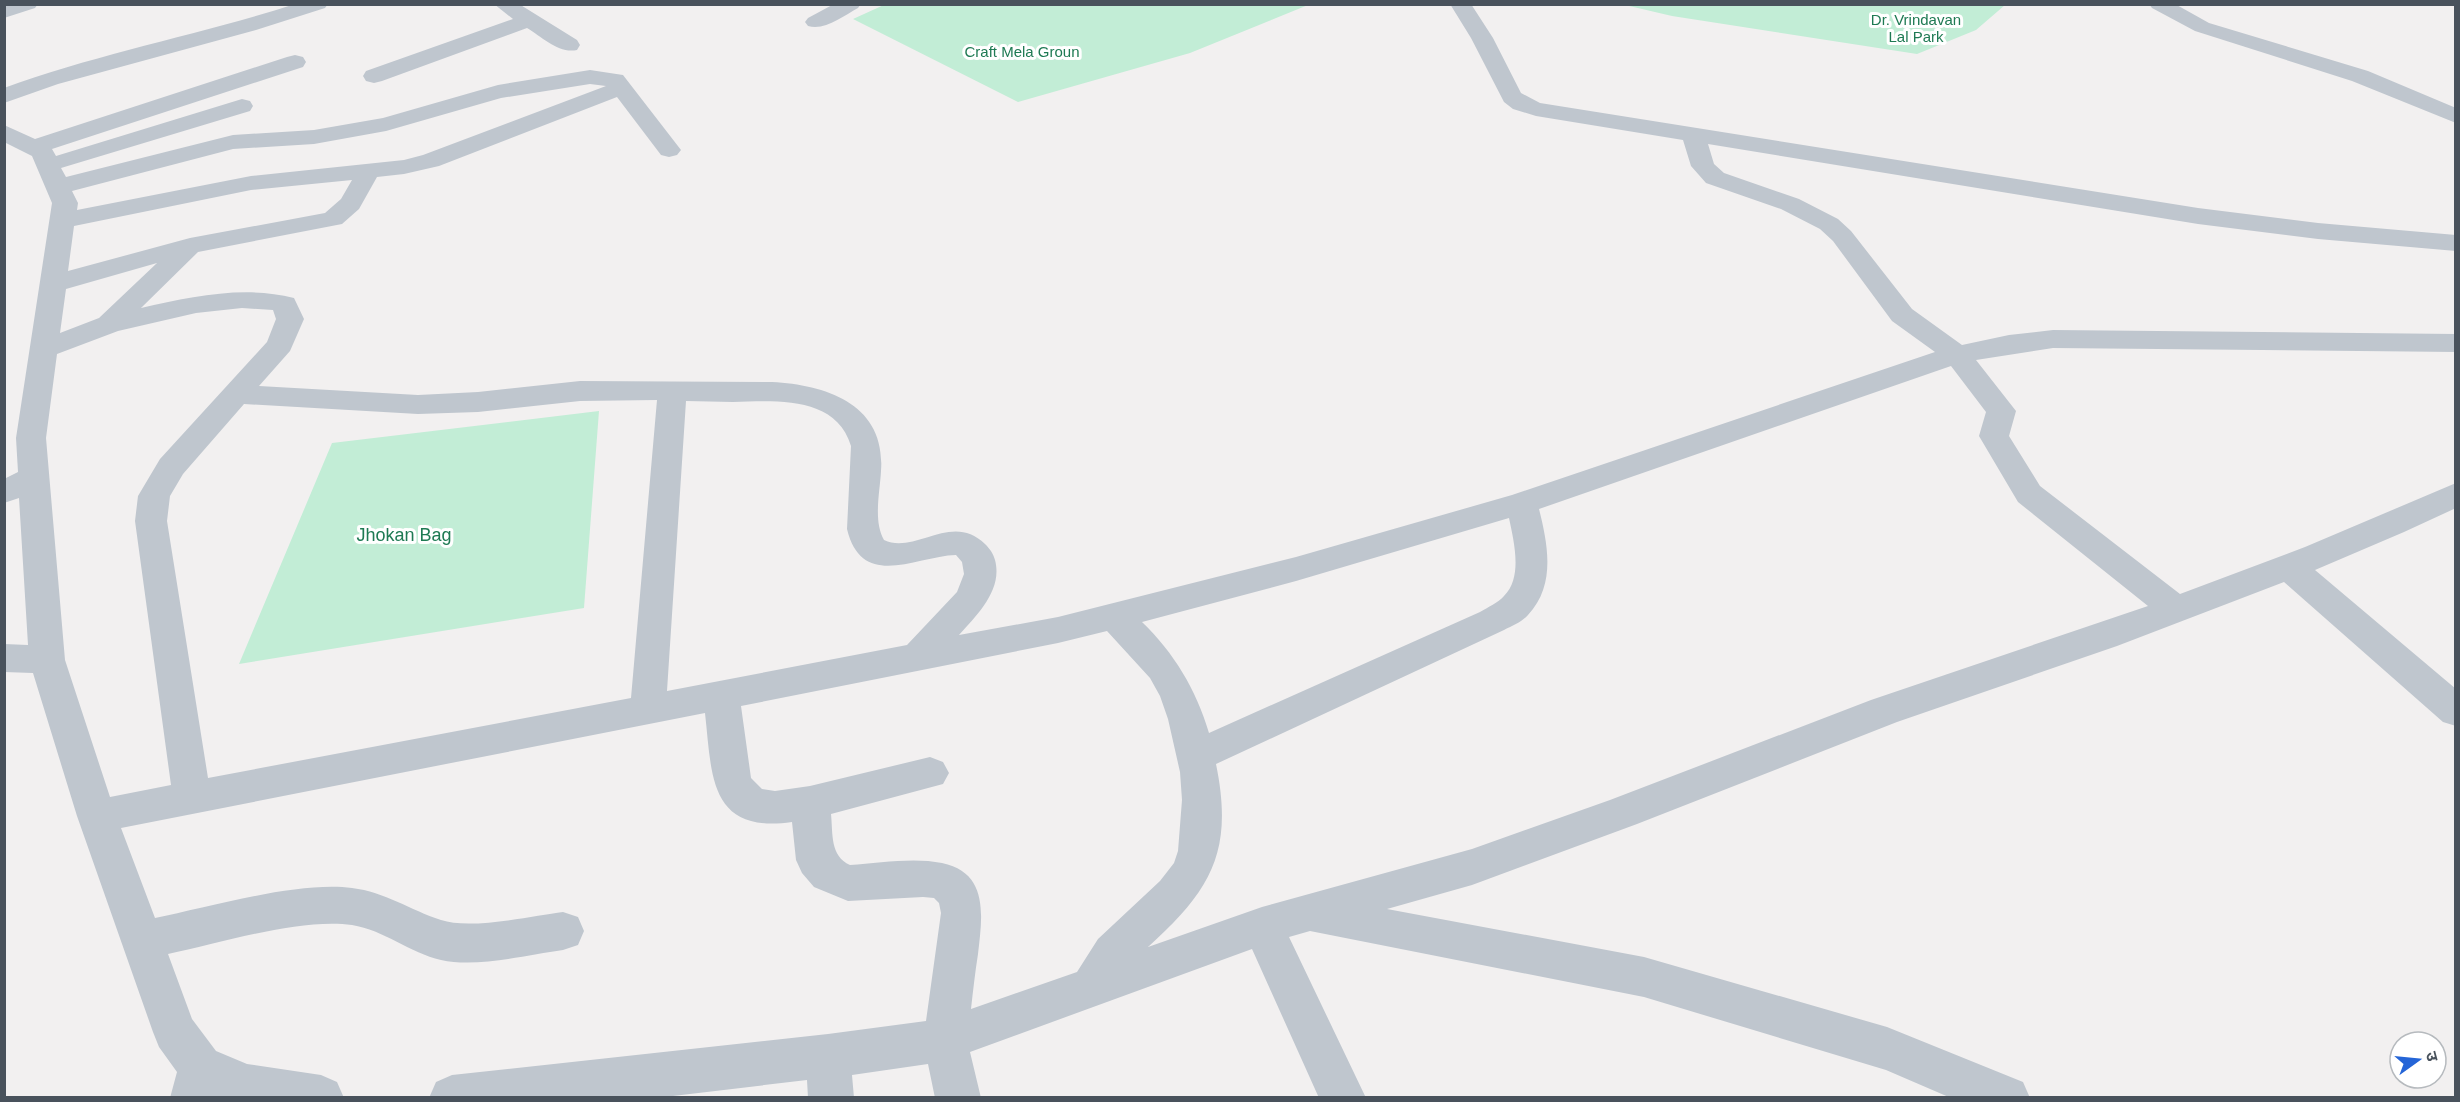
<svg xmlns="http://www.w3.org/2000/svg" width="2460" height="1102" font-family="Arial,'Noto Sans Devanagari',sans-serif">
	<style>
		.green { fill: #c2edd6 }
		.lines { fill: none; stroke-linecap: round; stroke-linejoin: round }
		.minor { fill: #bfc6ce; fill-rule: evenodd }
		.labels { text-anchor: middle; stroke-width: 6; stroke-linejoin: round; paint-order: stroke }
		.far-park-label { font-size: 15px; fill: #1e7a53; stroke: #fff }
		.park-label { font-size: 18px; fill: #1e7a53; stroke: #fff }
	</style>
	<rect width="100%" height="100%" fill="#f2f0f0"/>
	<!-- green -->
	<path class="green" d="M886 4H1308V5L1190 53 1018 102 853 19Z
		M1625 5H2005L1976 30 1917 54 1672 16Z
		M599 411 584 608 239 664 332 443Z"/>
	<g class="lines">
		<!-- minor -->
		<path class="minor" d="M38 4 35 8 4 18V5Z
			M295 4H328L325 8 256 30 58 84 4 103V88C99 53 199 35 295 4Z
			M494 4H519L577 40 580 45 577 50C559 54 542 37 527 28L382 81 374 83 366 81 363 76 366 71 513 19Z
			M834 4H861L858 8C843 16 825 31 808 26L805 22 808 18Z
			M1450 4H1471L1493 38 1521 93 1540 103 2198 208 2318 223 2456 235V251L2318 239 2198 224 1708 144 1714 164 1724 173 1799 199 1838 219 1851 231 1912 309 1962 345 2009 335 2053 330 2456 334V352L2053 348 1976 360 2016 411 2009 436 2040 486 2180 594 2305 547 2456 483V508L2404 532 2315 570 2456 689V726L2443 722 2284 582 2117 646 1897 722 1637 824 1472 885 1387 909 1644 957 1887 1027 2023 1082 2030 1098H1951L1886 1070 1644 997 1310 931 1289 937 1366 1098H1319L1252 949 970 1052 981 1098H935L928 1064 852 1075 854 1098H808L807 1080 656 1098H429L436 1082 452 1075 828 1034 926 1021 941 913 939 903 934 898 923 897 848 901 814 887 802 873 796 860 792 822C708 834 712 774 705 713L121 828 155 918C209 907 298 881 352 888 385 892 410 910 441 920 470 930 532 916 563 912L578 917 584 931 578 945 563 950C526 955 477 968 441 960 410 953 384 930 352 925 299 918 221 943 168 954L192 1019 216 1051 247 1064 321 1075 337 1082 344 1098H170L177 1072 159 1047 153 1032 77 816 33 673 4 672V644L28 645 19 498 4 503V479L18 472 16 438 52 203 32 156 4 142V125L35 139 287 57 295 55 303 57 306 62 303 67 52 149 56 156 242 99 250 101 253 106 250 111 61 168 66 177 233 135 314 130 383 118 498 85 590 70 623 75 681 150 677 155 669 157 661 155 617 97 439 166 404 174 377 177 359 209 342 224 198 252 141 308C191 297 243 285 294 298L304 319 290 351 259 386 418 395 478 392 580 381 772 382C828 385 886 405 881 471 880 492 873 521 884 540 915 555 952 511 985 544 990 549 993 553 995 560 1003 590 977 615 959 635L1058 617 1296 557 1512 495 1935 352 1892 321 1833 241 1820 229 1781 209 1706 183 1691 166 1683 140 1536 116 1513 109 1504 102 1471 38ZM590 84 606 86 423 155 404 160 251 176 77 210 78 203 72 191 233 149 314 144 386 131 501 98ZM352 180 341 199 325 213 190 238 68 271 74 226 251 190ZM157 263 99 318 60 333 66 289ZM242 308 273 310 276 319 267 342 160 459 138 496 135 521 171 785 110 797 65 660 46 438 57 354 118 331 196 313ZM1951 366 1986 412 1979 436 2018 502 2148 606 1871 700 1610 800 1472 849 1262 907 1148 947C1211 890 1234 852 1216 764L1504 630C1512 626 1522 622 1528 615 1556 585 1548 545 1539 509ZM657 400 631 698 208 778 167 521 170 496 183 474 244 404 418 414 478 412 580 401ZM686 401C702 401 717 402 733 402 774 401 836 395 851 446L847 529C862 591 916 556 956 555L962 562 964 574 957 592 907 645 667 691ZM1509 518C1514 542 1523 577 1504 596 1498 603 1488 607 1480 612L1209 733C1196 689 1174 653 1142 622L1296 581ZM1107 631 1150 678 1160 696 1168 719 1180 772 1182 800 1178 851 1174 863 1160 881 1098 939 1077 972 971 1009C973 991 975 973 978 954 982 918 990 873 942 863 914 857 879 863 850 865 830 856 833 834 831 814L943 784 949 773 943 762 930 757 810 786 775 791 762 789 751 778 741 706 1058 643Z
			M2149 4H2175L2209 23 2368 71 2456 108V123L2352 81 2195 31 2152 8Z"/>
	</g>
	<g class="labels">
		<!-- far-park labels -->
		<g class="far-park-label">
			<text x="1916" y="25">Dr. Vrindavan<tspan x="1916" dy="17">Lal Park</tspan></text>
			<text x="1022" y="57">Craft Mela Groun</text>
		</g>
		<!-- park labels -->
		<g class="park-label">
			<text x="404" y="541">Jhokan Bag</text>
		</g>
	</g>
	<!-- border -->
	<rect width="2460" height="1102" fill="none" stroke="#49525c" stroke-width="12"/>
	<!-- north arrow -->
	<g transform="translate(2418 1060) rotate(75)"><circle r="28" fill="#ffffff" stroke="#b6babe" stroke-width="1.5"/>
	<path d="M0-4.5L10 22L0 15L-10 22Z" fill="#2565d7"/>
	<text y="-9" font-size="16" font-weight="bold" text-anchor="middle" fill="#49525c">उ</text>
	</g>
</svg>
